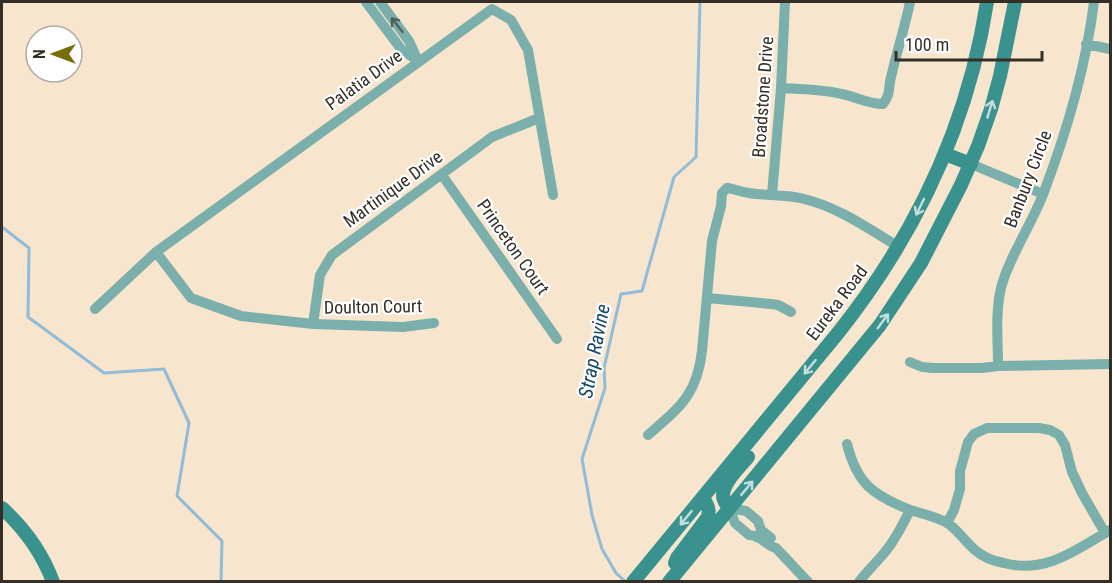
<svg xmlns="http://www.w3.org/2000/svg" width="1112" height="583" font-family="'Roboto Condensed',sans-serif">
	<style>
		.lines { fill: none; stroke-linecap: round; stroke-linejoin: round }
		.stream { stroke: #90bcd9; stroke-width: 3 }
		.street { stroke: #7aafac; stroke-width: 10 }
		.secondary { stroke: #3a928f; stroke-width: 14 }
		.oneway { stroke: #51625c }
		.oneway2 { stroke: #c4dedd }
		.labels { text-anchor: middle; stroke-width: 4.5; stroke-linejoin: round; paint-order: stroke }
		.street-label { font-size: 18px; fill: #352e26; stroke: #fff }
		.water-label { font-size: 20px; font-style: italic; fill: #144967; stroke: #fff }
	</style>
	<rect width="100%" height="100%" fill="#f7e5ce"/>
	<g class="lines">
		<!-- stream -->
		<path class="stream" d="M2 227 29 248 28 317 104 373 164 369 189 423 177 496 222 541 221 582
			M626 582 616 573 602 549 592 515 582 459 605 388 604 368 621 294 642 291 674 177 696 157 700 2"/>
		<!-- street -->
		<path class="street" d="M366 2 401 49 418 61 409 41 380 2
			M1086 44 1110 49
			M781 88C802 89 822 89 842 94 856 97 869 104 883 104 891 94 888 88 891 77 897 51 905 27 910 2
			M971 164 1043 194
			M442 175 557 339
			M772 195 781 88 785 2
			M156 252 191 298 241 316 313 324 403 327 434 323
			M707 298 771 304 778 305 791 312
			M95 309 156 252 492 9 511 20 528 50 553 195
			M313 324 320 275 332 255 492 137 539 118
			M910 362 922 367 933 368H982L998 366 1110 364
			M998 366C998 340 995 314 1001 288 1009 257 1032 224 1044 192 1067 131 1086 66 1094 2
			M648 435C680 407 697 395 702 351L712 241 721 206 722 193 727 188C735 189 741 192 749 193 767 196 786 194 804 199 838 207 869 229 899 247
			M847 444C857 484 873 495 910 510
			M729 508 735 523 749 535C761 535 765 545 776 548L808 582
			M729 508 746 511 758 521 761 530 771 538
			M947 523 954 510 960 489V471L968 442 974 434 987 428H1039L1050 430 1059 435 1065 445 1072 472 1082 493 1105 533
			M859 582C867 571 877 562 885 552 896 539 903 524 910 510 923 514 938 517 949 524 959 532 966 542 975 550 984 558 993 561 1004 563 1046 574 1076 550 1110 530"/>
		<!-- secondary -->
		<path class="secondary" d="M945 154 971 164
			M2 508C25 529 42 552 53 582
			M729 508C726 504 723 501 723 495 724 481 740 467 748 457
			M675 563 677 558 708 517C710 509 708 504 702 498
			M633 582 838 333C915 236 968 125 987 2
			M669 582 880 325 921 263 961 185 978 146 991 109 1000 76 1015 2"/>
	</g>
	<!-- one-way arrows -->
	<defs><path id="oneway-shaft" d="M-6 0H5M1.5-3L5.5 0L1.5 3" fill="none" stroke-width="1.6" stroke-linecap="round" stroke-linejoin="round" transform="scale(1.5)"/></defs>
	<use class="oneway" href="#oneway-shaft" transform="translate(397 25) rotate(-128)"/>
	<g class="oneway2">
		<use href="#oneway-shaft" transform="translate(990 109) rotate(-73)"/>
		<use href="#oneway-shaft" transform="translate(920 207) rotate(116)"/>
		<use href="#oneway-shaft" transform="translate(883 321) rotate(-54)"/>
		<use href="#oneway-shaft" transform="translate(810 367) rotate(129)"/>
		<use href="#oneway-shaft" transform="translate(747 488) rotate(-50)"/>
		<use href="#oneway-shaft" transform="translate(686 518) rotate(129)"/>
	</g>
	<g class="labels">
		<!-- street labels -->
		<g class="street-label">
			<text transform="translate(364 80) rotate(-36)" y="6">Palatia Drive</text>
			<text transform="translate(763 97) rotate(-86)" y="6">Broadstone Drive</text>
			<text transform="translate(1028 179) rotate(-69)" y="6">Banbury Circle</text>
			<text transform="translate(393 189) rotate(-36)" y="6">Martinique Drive</text>
			<text transform="translate(513 247) rotate(55)" y="6">Princeton Court</text>
			<text transform="translate(837 303) rotate(-53)" y="6">Eureka Road</text>
			<text transform="translate(373 307) rotate(-1)" y="6">Doulton Court</text>
		</g>
		<!-- water labels -->
		<g class="water-label">
			<text transform="translate(594 351) rotate(-79)" y="7">Strap Ravine</text>
		</g>
	</g>
	<!-- border -->
	<rect width="1112" height="583" fill="none" stroke="#352e26" stroke-width="6"/>
	<!-- north arrow -->
	<g transform="translate(54 54) rotate(270)"><circle r="28" fill="#ffffff" stroke="#aeaba8" stroke-width="1.5"/>
	<path d="M0-4.5L10 22L0 15L-10 22Z" fill="#776d0a"/>
	<text y="-9" font-size="16" font-weight="bold" text-anchor="middle" fill="#352e26">N</text>
	</g>
	<!-- scale -->
	<path d="M896 51v9h146v-9" fill="none" stroke="#352e26" stroke-width="3"/>
	<text x="905" y="51" font-size="18" fill="#352e26" stroke="#ffffff" stroke-width="4.5" paint-order="stroke">100 m</text>
</svg>
